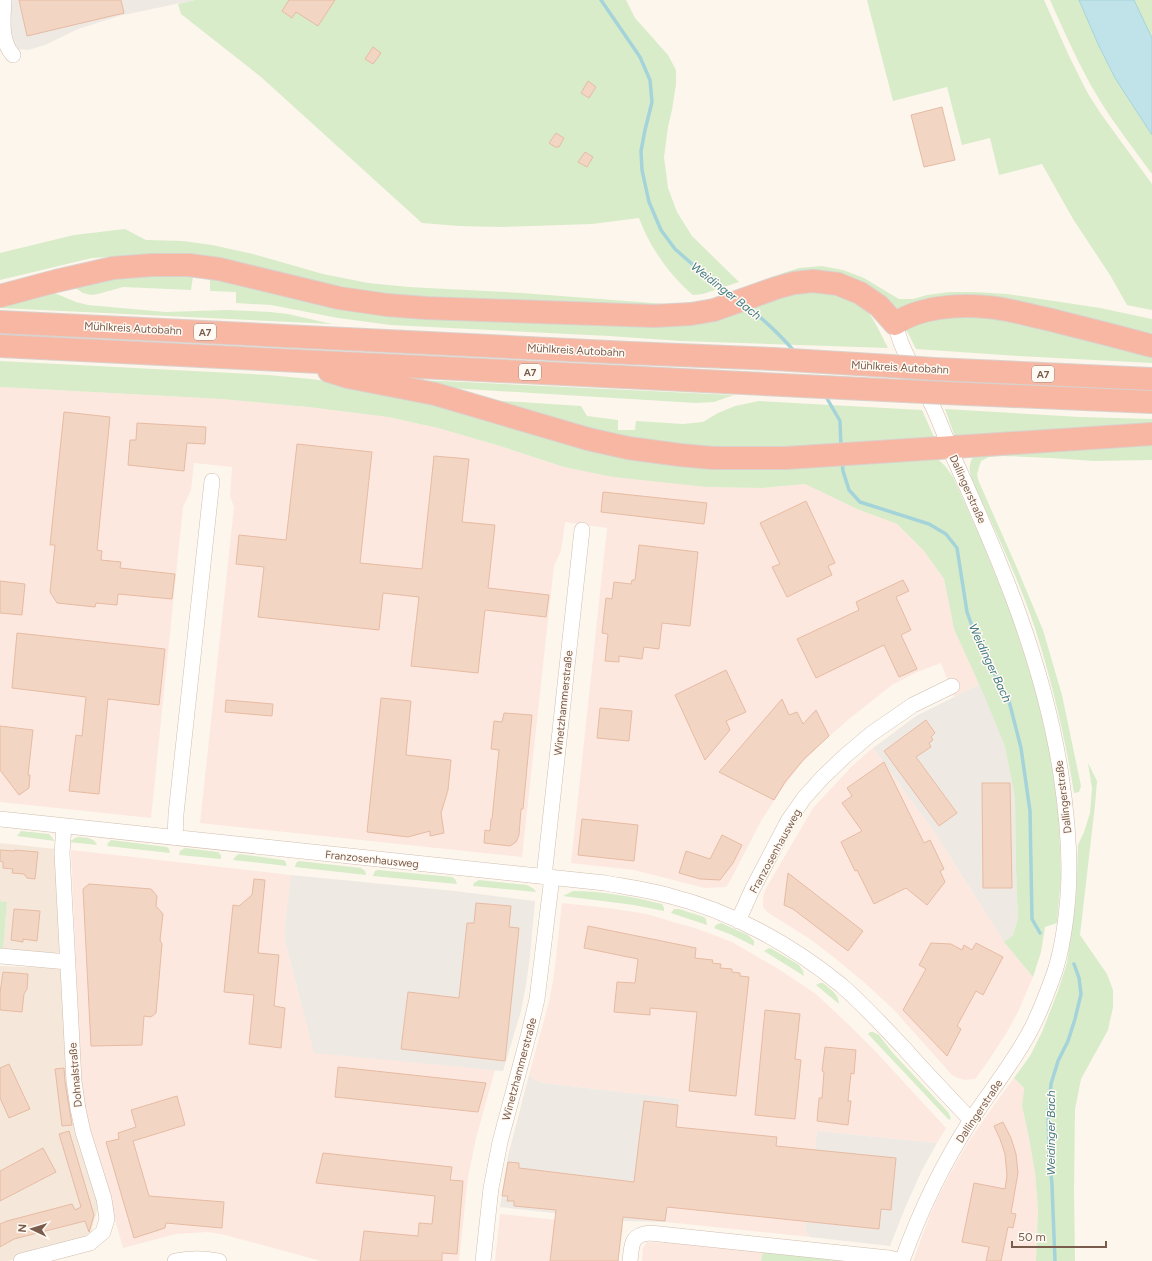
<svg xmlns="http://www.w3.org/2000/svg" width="1152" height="1261" font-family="Figtree,sans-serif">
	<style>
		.residential { fill: #f5e8da }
		.commercial { fill: #fde8e0 }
		.industrial { fill: #efe9e4 }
		.green { fill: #d8ecc9 }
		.water { fill: #bfe3e8; stroke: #a5d3da }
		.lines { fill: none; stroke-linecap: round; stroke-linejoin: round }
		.stream { stroke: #a5d3da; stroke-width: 3.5 }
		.building { fill: #f3d5c3; stroke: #e6bba3 }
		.minor-casing { stroke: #d1beb0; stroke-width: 16 }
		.highway-casing { stroke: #dad1cd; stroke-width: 24 }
		.minor { stroke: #fff; stroke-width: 15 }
		.highway { stroke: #f7b7a3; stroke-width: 22 }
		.highway-bridge-casing { stroke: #dad1cd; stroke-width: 24; stroke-linecap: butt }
		.highway-bridge { stroke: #f7b7a3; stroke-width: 22 }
		.labels { text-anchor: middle; stroke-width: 3; stroke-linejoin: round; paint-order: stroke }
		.shield { fill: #fffaf3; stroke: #a28b7f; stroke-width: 1 }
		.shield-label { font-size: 10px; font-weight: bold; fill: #7a5c4d }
		.street-label { font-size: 11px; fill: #7a5c4d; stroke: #fffaf3 }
		.water-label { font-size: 12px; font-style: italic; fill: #437c86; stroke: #fffaf3 }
	</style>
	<rect width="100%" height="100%" fill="#fdf6ec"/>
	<!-- residential -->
	<path class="residential" d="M0 843 56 849 61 948 59 952 55 954 3 950 7 902 0 901Z
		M0 966 58 968 62 970 99 1204 89 1239 8 1261H0Z"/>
	<!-- commercial -->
	<path class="commercial" d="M0 387 222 399 308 407 388 417 438 428 500 446 564 467 707 487 761 488 805 484 857 509 897 524 924 551 944 579 954 629 980 684 954 697 941 663 917 672 892 685 849 719 824 741 800 765 781 790 761 821 730 881 726 887 705 888 634 870 571 863 607 528 565 522 561 551 554 566 522 857 200 823 234 507 230 496 232 467 194 463 191 490 183 507 151 818 0 802Z
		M873 748 935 833 1004 942 1033 977 1018 1012 1007 1032 989 1060 976 1078 973 1079 965 1080 958 1078 952 1075 894 1010 866 984 836 959 810 939 767 912 763 907V898L765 890 813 808 853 765Z
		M71 850 291 875 285 924V941L314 1052 495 1070 476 1138 468 1177 459 1261H321L225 1235 208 1232 176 1234 123 1248 92 1137 83 1098 80 1060Z
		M562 903 608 908 647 914 670 921 698 929 732 942 780 970 816 994 849 1025 877 1053 946 1128 937 1143 817 1131 805 1230 810 1237 666 1222 680 1099 544 1083 535 1080 529 1075 549 1002 554 975Z
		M1014 1078 1024 1088 1022 1106 1029 1138 1035 1173 1038 1209 1036 1261H913L930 1215 940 1193 952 1170 969 1141 994 1105Z
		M500 1214 623 1227 618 1261H495Z
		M647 1242 697 1244 763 1251 761 1261H642L643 1248Z"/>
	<!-- industrial -->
	<path class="industrial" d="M8 0H195L119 16 78 29 45 45 28 50 17 49 11 44Z
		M980 684 1005 747 1015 798 1016 870 1018 918 1013 935 1004 942 935 833 873 748 916 716Z
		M291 875 455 891 535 901 530 956 526 985 521 1011 503 1071 314 1053 285 941V924Z
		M529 1075 535 1080 544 1083 680 1099 666 1222 625 1221 500 1207 508 1156Z
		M817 1131 937 1143 921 1172 905 1208 890 1246 810 1237 805 1230Z"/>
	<!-- green -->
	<path class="green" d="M195 0H626L635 18 668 55 676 70V84L672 110 668 127 664 157 668 188 677 212 692 236 739 282 703 294 693 295C670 276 649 246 639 218L592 224 501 227 459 226 422 223 261 77 181 14 178 4Z
		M867 0H1044L1069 56 1087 92 1101 114 1152 184V310L1127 305 1110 275 1073 219 1042 164 999 175 990 138 962 145 947 87 893 101Z
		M1050 0H1079L1098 44 1115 78 1152 135V174C1134 149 1115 125 1099 99 1080 68 1065 33 1050 0Z
		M1134 0H1152V38Z
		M125 229 146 240 183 241 212 245 253 254 323 274 368 283 409 287 522 293 665 304 703 302 743 290 783 273 799 268 822 266 843 270 864 278 899 299H913L927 295 949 292H975L1007 294 1100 308 1152 319V341L1046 313 898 312 843 279 680 310 393 299 133 256 92 258 0 280V253L74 235Z
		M168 270 205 273 243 279 310 297 354 306 387 310 669 322C692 320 714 316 735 310 755 304 773 294 792 289 816 282 843 287 861 304 873 315 880 333 888 348L681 341 609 336 391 325 338 318 271 305 236 303V292L210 291V277L193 276 191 290 123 287 98 294 91 295 83 293 77 289 73 282C106 274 133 271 168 270Z
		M52 292 76 302 88 305 166 312 227 310 270 312 288 314 332 324 0 308V302Z
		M976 311 1152 352V363L1018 356 916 349 907 331 906 326 909 322Z
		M0 361 268 375 311 379 356 385 412 396 614 453 937 458 945 466 953 477 981 539 1011 614 1035 688 1050 753 1059 818 1061 877 1057 923 1045 927 1041 952 1033 977 1004 942 1013 935 1018 918 1016 871 1015 798 1005 747 984 695 954 629 944 579 924 551 897 524 857 509 805 484 761 488 707 487 613 477 564 467 500 446 438 428 388 417 308 407 222 399 0 387Z
		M398 379 734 395 714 402 696 403 434 387Z
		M473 399 581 406 587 416 618 420V430H635L636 421 683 424 703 422 718 413 735 406 759 401 922 410 934 437V441L795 453 662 448Z
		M945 409 1080 417 1152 419V427L955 437Z
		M1152 440V460L1094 461 1051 458 1004 456 989 457 981 461 979 467 977 475 979 482 1017 568 1043 630 1062 695 1081 786 1079 792 1074 793C1065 737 1052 682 1035 628 1018 577 994 528 972 480 968 468 969 461 977 452Z
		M1088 763 1097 781 1095 805 1080 935 1107 974 1113 990V1007L1108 1030 1081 1079 1075 1109 1074 1190 1075 1261H1036L1038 1209 1035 1173 1029 1138 1022 1106 1024 1088 1014 1078 1030 1056 1042 1032 1058 991 1067 963 1076 898 1078 845 1084 832 1090 813 1092 788Z
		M21 831 49 834 55 841 17 836Z
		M78 837C86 838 94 837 97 845L69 842 75 838Z
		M111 840 167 847 169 849 170 853 107 846 108 843Z
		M185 848 218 852 221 855V859L179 855 180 851Z
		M239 854 283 860 285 861 287 866 233 860 236 856Z
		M299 861 361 868 365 871 366 875 295 867 296 863Z
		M378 870 452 877 455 879 457 884 373 876 375 871Z
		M479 880 527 885 534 889 536 892 473 886 474 883Z
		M573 891C601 891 635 897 662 904L664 908V911L634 905 563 896Z
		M0 901 7 902 3 950H0Z
		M674 909H679L704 917 706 919 707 925 671 913Z
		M721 923 748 935 754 941V946L732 935 714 928 716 925Z
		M769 948 772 949 799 965 803 971 804 976 764 951Z
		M820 983H823C830 989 839 994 839 1004L816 985Z
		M870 1032H873L879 1035 892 1052 948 1112 951 1118 949 1120 868 1034Z
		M763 1251 874 1261H761Z"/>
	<!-- water -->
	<path class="water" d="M1079 0H1134L1152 38V135L1115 78 1098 44Z"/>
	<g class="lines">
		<!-- stream -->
		<path class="stream" d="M601 0 640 57 650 80 652 102 645 130 641 151 642 170 649 202 661 230 675 249 715 284 731 295
			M747 307C765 320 780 335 795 352
			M825 395 840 421 841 447
			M842 461 843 471 849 490 860 502 929 524 946 534 957 548 967 612 977 640 1009 701 1021 748 1030 811 1032 919 1040 933
			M1055 1261 1052 1185 1049 1150 1048 1115 1051 1084 1058 1061 1068 1041 1075 1019 1081 994 1079 978 1074 964"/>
	</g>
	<!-- building -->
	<path class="building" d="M19 0H121L124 13 27 36Z
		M289 0H335L318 26 296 12 292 18 282 11Z
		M373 47 381 53 373 64 365 59Z
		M588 81 596 87 589 98 581 93Z
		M942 107 955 160 924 167 911 115Z
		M556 133 564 138 559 147H555L549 143Z
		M585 152 593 157 587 167 578 162Z
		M64 412 110 417 97 550 102 551 101 560 121 562 120 568 175 574 172 599 118 594 117 605 96 603 95 607 57 603 50 592 55 545H50Z
		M137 423 206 427 205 444 187 443 184 471 128 465 130 440H136Z
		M297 444 372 452 360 563 422 569 434 456 469 459 462 522 495 525 488 588 549 595 546 617 485 610 478 673 411 666 419 597 383 593 379 630 258 617 264 567 236 564 239 535 286 540Z
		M603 492 707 503 704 524 601 512Z
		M806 501 835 563 828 566 832 575 787 597 772 567 780 564 760 523Z
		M639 545 698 552 690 626 662 623 659 649 644 647 642 659 619 656V662L605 661 608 634 602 633 606 598 612 599 614 582 631 584 632 580H635Z
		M903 580 909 591 896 597 911 630 901 635 917 669 899 677 884 645 816 678 797 639 859 610 856 602Z
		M0 581 25 584 22 615 0 613Z
		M17 633 165 649 159 705 108 699 99 794 69 791 76 735 82 736 86 697 12 688Z
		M726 670 746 712 726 721 730 730 705 760 675 695Z
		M381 698 411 701 406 755 451 760 448 790 441 813 444 833 430 836V831L408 837 367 832Z
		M782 699 789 715 797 712 803 724 816 710 829 736 804 759 785 782 774 800 719 772Z
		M226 700 273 704 272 716 225 712Z
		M600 708 632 711 629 741 597 738Z
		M504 713 532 715 523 809H521L519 835 516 842 510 846 484 843 485 830 490 831 491 819H492L499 750 491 749 494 721 502 722Z
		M926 720 935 733 931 737 933 740 929 743 931 747 916 757 957 813 939 826 884 751Z
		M0 726 33 730 28 775H30L29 788 19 795 0 770Z
		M884 762 924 843 930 840 944 869 940 871 945 882 927 905 906 888 874 904 857 870 855 871 841 842 862 831 842 803 852 796 847 788Z
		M982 783H1010L1012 888H983Z
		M582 819 638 825 634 861 578 855Z
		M722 835 742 845 733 863 720 880 700 879 679 873 686 851 710 859Z
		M0 850 15 851V850L38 852 35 879 27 878 24 874 12 873 13 869 3 868V862L0 861Z
		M788 873 863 931 848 951 793 909 784 905Z
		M254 879 265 880 258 953 279 955 274 1006 285 1008 281 1048 249 1044 254 995 224 992 233 905 239 906 252 895Z
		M89 884 151 889 157 896 156 906 163 914 160 940 162 944 156 1013 151 1017 144 1016 142 1045 91 1046 83 889Z
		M476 903 511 906 509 927 519 928 505 1061 401 1049 408 992 459 998 467 923H474Z
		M14 909 40 911 37 941 23 939V942L11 940Z
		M588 926 696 948 695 958 713 960 712 963 721 964 720 968 732 969V972L740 973V976L749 977 736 1096 689 1091 697 1012 650 1008V1015L614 1012 617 982 635 983 638 959 584 948Z
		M931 943 951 944 962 950 964 945 972 950 976 943 1003 957 983 995 976 991 957 1026 961 1029 947 1056 903 1010 926 969 919 965Z
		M3 972 28 974 27 989 24 994 22 1012 0 1010V993Z
		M765 1010 800 1014 795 1059 801 1060 795 1119 755 1115Z
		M825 1047 856 1050 854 1074 851 1073 848 1101H851L848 1125 817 1121 819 1098H822L824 1072 822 1071Z
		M9 1064 30 1109 9 1118 0 1098V1068Z
		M338 1067 486 1083 478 1112 335 1097Z
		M64 1068 65 1082 72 1125 62 1126 55 1069Z
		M177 1096 185 1125 133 1141 149 1196 224 1202 222 1228 166 1223 165 1228 134 1238 106 1142 119 1139 118 1133 136 1127 131 1110Z
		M644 1101 678 1105 676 1127 777 1137 776 1146 896 1158 891 1210 881 1209 879 1229 667 1207 665 1221 623 1217 618 1261H550L556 1210 514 1206V1201H507L508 1196H502L508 1162 519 1163V1168L634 1182Z
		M1003 1122 1011 1138 1016 1154 1018 1173 1011 1213 1016 1214 1013 1228 1008 1227 1001 1261H986L989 1247 962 1242 974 1183 1005 1189 1007 1176 1005 1154 1000 1139 994 1126Z
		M69 1131 94 1215 89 1232 85 1221 14 1239 0 1247V1224L7 1221 72 1204 75 1210 81 1207 59 1134Z
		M43 1148 56 1172 0 1201V1171Z
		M323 1153 452 1167 450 1180 463 1181 457 1254 442 1253V1261H360L364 1231 418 1236 419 1223 432 1224 435 1196 316 1183Z"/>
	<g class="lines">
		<defs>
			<path id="minor" d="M4 0C3 18 0 41 13 55
				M895 324C897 330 899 337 901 343 910 365 923 385 933 407 940 422 946 438 952 454 999 557 1044 662 1061 775 1067 815 1071 855 1068 896 1066 921 1063 946 1055 971 1047 994 1038 1019 1025 1040 1009 1068 989 1093 971 1120 942 1165 920 1211 902 1261
				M0 819 605 883C627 887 649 890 670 896 731 911 792 945 841 985 863 1004 883 1026 903 1047 925 1072 948 1096 971 1120
				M175 838 176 814 212 481
				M544 877 582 530
				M738 921 752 890 788 821 804 798 822 778 845 756 871 734 913 705 952 686
				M0 956 68 962
				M21 1261 90 1243 103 1232 107 1219 104 1199 83 1132 78 1109 74 1081 62 853 64 826
				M175 1261C189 1258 205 1258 219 1261
				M483 1261 491 1188 500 1142 529 1033 537 999 552 877
				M630 1261C632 1245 630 1235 650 1233L889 1258 901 1261"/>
			<path id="highway" d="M0 296 56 281 113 268 152 265H189L219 269 339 298 387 305 426 308 654 316 691 314 714 310 776 288 794 283 813 281 838 284 860 293 879 306 895 324C918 307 959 304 986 307 1005 308 1024 314 1043 318 1079 327 1116 336 1152 346
				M0 322 630 353 774 359 890 366
				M0 346 904 391
				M934 369 1152 379
				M329 371 348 377 435 394 588 439 628 448 680 455 713 458H786L1152 434
				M945 393 1152 402"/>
		</defs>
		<!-- minor casing -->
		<use href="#minor" class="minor-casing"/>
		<!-- highway casing -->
		<use href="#highway" class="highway-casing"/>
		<!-- minor -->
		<use href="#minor" class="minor"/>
		<!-- highway -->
		<use href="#highway" class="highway"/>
		<defs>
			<path id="highway-bridge" d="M890 366 934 369
				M904 391 945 393"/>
		</defs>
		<!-- highway-bridge casing -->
		<use href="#highway-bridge" class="highway-bridge-casing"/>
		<!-- highway-bridge -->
		<use href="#highway-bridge" class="highway-bridge"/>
	</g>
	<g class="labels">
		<!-- shield labels -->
		<g class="shield">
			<rect x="194" y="324" width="22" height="16" rx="3"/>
			<rect x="519" y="364" width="22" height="16" rx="3"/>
			<rect x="1032" y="366" width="22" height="16" rx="3"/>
		</g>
		<g class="shield-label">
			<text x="205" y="336">A7</text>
			<text x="530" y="376">A7</text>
			<text x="1043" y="378">A7</text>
		</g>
		<!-- street labels -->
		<g class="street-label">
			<text transform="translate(133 328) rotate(3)" y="4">Mühlkreis Autobahn</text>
			<text transform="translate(576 350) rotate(3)" y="4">Mühlkreis Autobahn</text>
			<text transform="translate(900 367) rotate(3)" y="4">Mühlkreis Autobahn</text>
			<text transform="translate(968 489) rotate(66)" y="4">Dallingerstraße</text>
			<text transform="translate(563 703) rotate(-84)" y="4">Winetzhammerstraße</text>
			<text transform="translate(1063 797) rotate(-97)" y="4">Dallingerstraße</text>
			<text transform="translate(775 851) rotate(-61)" y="4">Franzosenhausweg</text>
			<text transform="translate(372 859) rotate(6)" y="4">Franzosenhausweg</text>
			<text transform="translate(519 1069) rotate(-75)" y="4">Winetzhammerstraße</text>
			<text transform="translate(75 1075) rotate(-95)" y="4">Dohnalstraße</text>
			<text transform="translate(979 1111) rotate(-56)" y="4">Dallingerstraße</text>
		</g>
		<!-- water labels -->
		<g class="water-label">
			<text transform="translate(726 291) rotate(38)" y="4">Weidinger Bach</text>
			<text transform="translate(990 663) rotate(65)" y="4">Weidinger Bach</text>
			<text transform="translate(1051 1133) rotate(-90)" y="4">Weidinger Bach</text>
		</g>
	</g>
	<!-- north arrow -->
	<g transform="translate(32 1229) rotate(274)" stroke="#fffaf3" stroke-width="3" paint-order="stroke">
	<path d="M0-3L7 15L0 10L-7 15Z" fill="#7a5c4d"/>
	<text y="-6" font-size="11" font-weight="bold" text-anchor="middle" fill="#7a5c4d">N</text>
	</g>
	<!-- scale -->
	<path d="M1012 1241v6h94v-6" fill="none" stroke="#7a5c4d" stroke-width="2"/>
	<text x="1018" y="1241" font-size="12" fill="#7a5c4d" stroke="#fffaf3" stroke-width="3" paint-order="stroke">50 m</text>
</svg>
